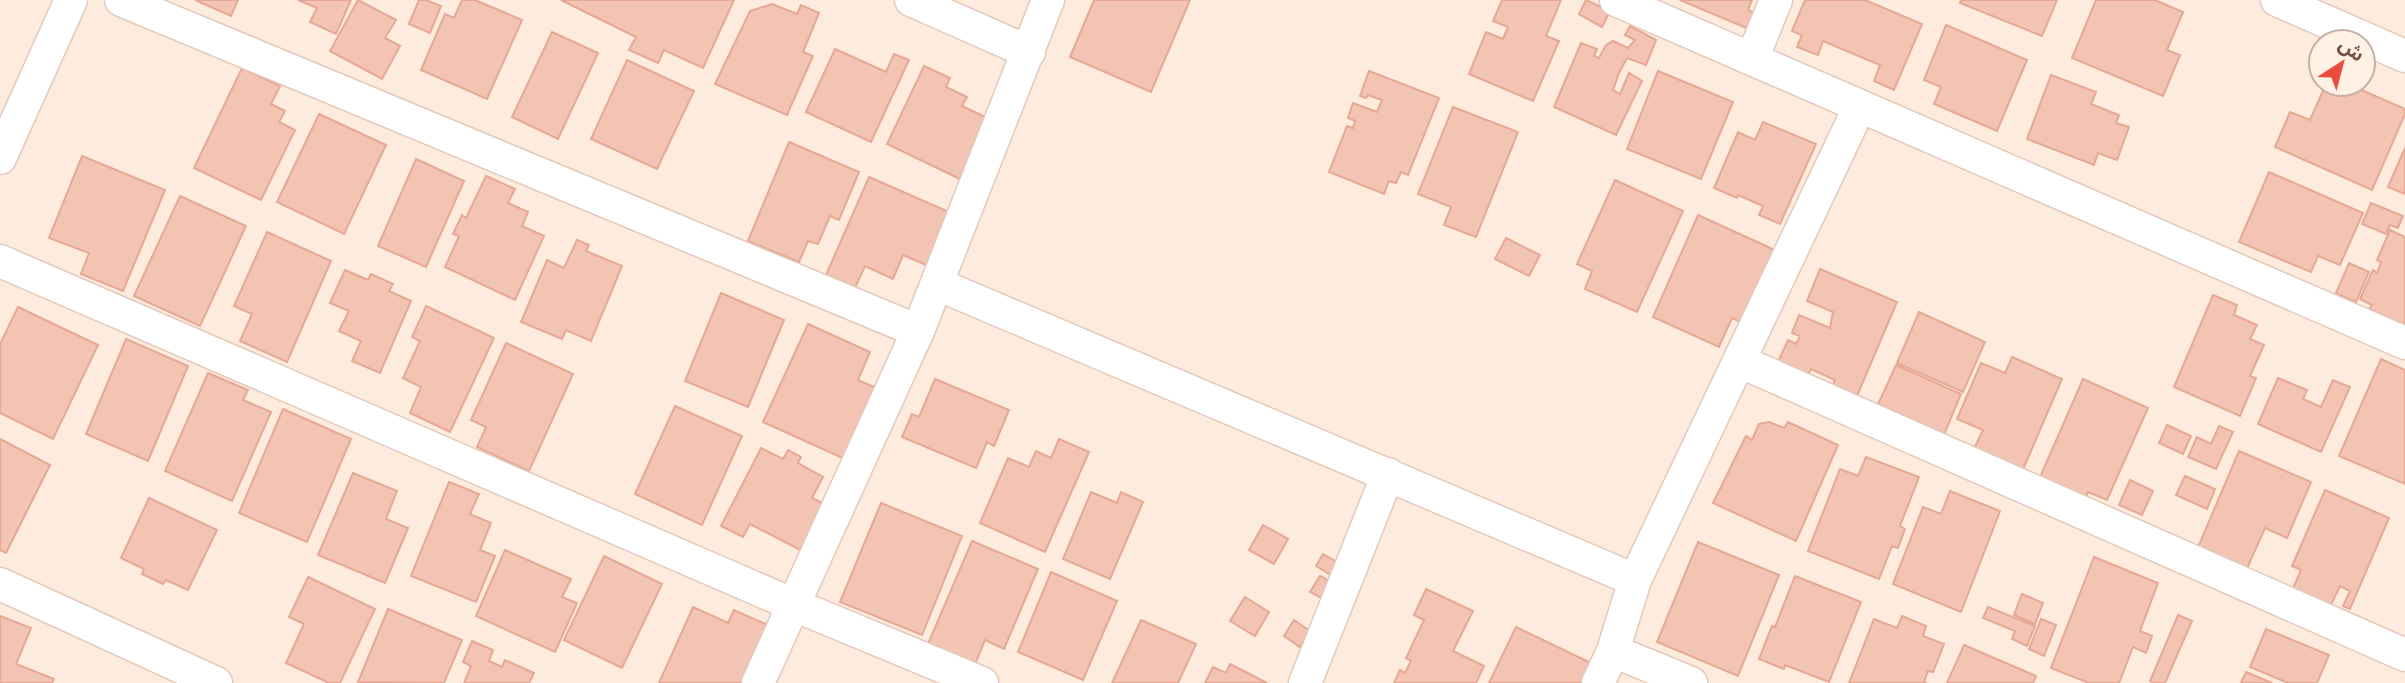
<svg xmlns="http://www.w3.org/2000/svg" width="2405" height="683" font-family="'Nunito Sans','Noto Sans Arabic',sans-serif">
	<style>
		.building { fill: #f3c4b4; stroke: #e6a894; stroke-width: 2 }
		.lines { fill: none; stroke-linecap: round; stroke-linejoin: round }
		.minor-casing { stroke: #e3c9bc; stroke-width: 35 }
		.minor { stroke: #fff; stroke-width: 32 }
	</style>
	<rect width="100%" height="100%" fill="#fdecdd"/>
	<!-- building -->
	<path class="building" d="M195 0H238L231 16Z
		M298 0H351L336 34 310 22 317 8Z
		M358 0 396 20 385 38 400 46 382 79 330 51Z
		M419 0H426L441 6 430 33 409 24Z
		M462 0H475L522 20 487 99 421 70 445 14 454 18Z
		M561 0H734L703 68 664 50 658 63 629 50 636 37Z
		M1094 0H1190L1151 92 1070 57Z
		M1502 0H1561L1546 36 1559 41 1533 101 1469 74 1486 32 1503 39 1508 27 1493 21Z
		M1586 0 1610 11 1602 27 1579 14Z
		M1680 0H1752L1748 10 1757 14 1751 30Z
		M1805 0H1865L1922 24 1894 90 1874 81 1880 65 1823 41 1818 55 1797 47 1802 35 1792 31Z
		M1961 0H2057L2042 36 1960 3Z
		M2096 0H2155L2183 12 2167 50 2180 55 2163 96 2072 58Z
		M772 4 797 14 801 5 819 13 803 52 813 56 787 115 715 84 750 11Z
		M1946 25 2027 60 1997 131 1934 104 1941 87 1924 80Z
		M1630 26 1656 40 1646 65 1627 58 1619 73 1613 90 1620 94 1629 73 1642 81 1616 135 1554 107 1581 43 1597 49 1594 56 1599 58 1606 45 1613 41 1628 48 1635 40 1625 35Z
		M552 32 598 53 558 139 512 117Z
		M835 49 886 72 894 54 909 60 871 142 806 112Z
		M627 60 694 91 657 169 591 139Z
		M924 66 950 78 946 87 967 97 962 106 1002 125 962 180 887 144Z
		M242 68 280 86 271 104 285 111 279 122 295 130 261 200 194 168Z
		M1369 71 1439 98 1408 175 1401 172 1396 183 1389 181 1384 194 1329 172 1347 126 1353 128 1355 121 1348 118 1353 103 1377 112 1382 100 1368 95 1366 98 1360 96Z
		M1658 71 1733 102 1701 179 1627 149Z
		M2051 75 2096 92 2091 104 2119 115 2116 123 2129 127 2117 160 2098 153 2094 165 2027 139Z
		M2326 84H2348L2405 109V114L2372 190 2275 147 2290 112 2310 120Z
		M1453 107 1518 132 1476 237 1444 225 1451 207 1418 194Z
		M319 114 386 145 344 234 277 202Z
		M1763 122 1816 144 1780 224 1759 215 1763 206 1738 195 1737 198 1714 188 1738 132 1755 140Z
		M789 142 859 172 839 220 830 216 818 244 808 241 799 262 748 241Z
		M2405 148V194L2388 187Z
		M82 156 165 190 123 291 81 274 89 253 49 238Z
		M416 159 464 181 426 267 378 246Z
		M2269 172 2363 213 2340 265 2318 256 2311 272 2239 242Z
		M486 176 515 189 508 203 528 212 522 226 544 236 515 300 445 267 459 236 453 234 462 215 466 218Z
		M869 177 949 212 926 265 903 255 893 279 865 266 855 288 826 275Z
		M1615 180 1683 211 1637 312 1585 289 1592 271 1577 264Z
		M180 196 246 226 200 326 134 296Z
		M2371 203 2403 216 2398 228 2390 225 2386 234 2362 224Z
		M1698 215 1779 252 1747 325 1732 318 1719 347 1653 317Z
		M2390 230 2405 237V325L2369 309 2372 305 2360 299 2373 270 2377 273 2381 262 2377 260Z
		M267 232 331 261 287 362 240 341 252 314 234 306Z
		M1506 238 1540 255 1529 276 1495 259Z
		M577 240 589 245 586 251 622 266 591 341 566 330 562 339 521 322 547 260 564 268Z
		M2349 263 2369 272 2356 302 2336 293Z
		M1820 269 1897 302 1857 396 1833 385 1835 380 1811 369 1807 377 1777 364 1788 340 1796 344 1800 336 1792 333 1799 315 1830 328 1833 312 1807 301Z
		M345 270 368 280 371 274 393 284 389 291 411 301 380 373 352 361 361 341 339 331 349 311 330 303Z
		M721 293 784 320 748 407 685 381Z
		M2213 295 2237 305 2234 315 2257 325 2250 339 2264 345 2250 376 2256 378 2240 416 2174 387Z
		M426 306 494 338 450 432 410 413 421 387 403 378 420 341 412 337Z
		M18 307 98 345 53 439 0 413V344Z
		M1919 312 1985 342 1963 392 1897 363Z
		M808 324 870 352 858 380 881 390 849 461 763 422Z
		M126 339 188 366 148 461 86 434Z
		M506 343 573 374 529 471 477 447 486 427 471 420Z
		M2012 357 2062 379 2021 474 1972 453 1983 430 1957 419 1981 363 2005 373Z
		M2381 359 2405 370V484L2339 456Z
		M1896 365 1961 394 1943 437 1875 411Z
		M208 373 248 390 243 400 271 412 232 501 165 471Z
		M2278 378 2307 390 2303 399 2321 407 2333 380 2350 387 2321 452 2258 424Z
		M935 379 1009 410 994 446 987 442 976 468 902 437 912 414 919 417Z
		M2083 379 2148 408 2107 500 2088 492 2083 505 2037 484Z
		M675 406 742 436 702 525 635 494Z
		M283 409 351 439 307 542 239 513Z
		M1769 422 1784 428 1788 422 1838 445 1796 541 1713 503 1746 436 1752 440 1759 424Z
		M2167 425 2191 436 2183 454 2159 443Z
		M2219 426 2233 432 2216 469 2188 457 2197 437 2211 444Z
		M0 439 50 465 6 553 0 550Z
		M1059 439 1089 452 1045 552 980 523 1008 458 1029 467 1036 451 1051 458Z
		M761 448 783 459 788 450 801 457 798 463 823 477 812 498 826 505 802 551 750 524 743 537 721 526Z
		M2239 451 2311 482 2287 538 2265 528 2245 573 2196 552Z
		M1866 457 1919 477 1900 526 1905 529 1898 548 1892 546 1879 579 1808 551 1840 469 1858 476Z
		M353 473 397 491 386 519 408 528 385 583 318 555Z
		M2185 476 2215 489 2207 509 2176 495Z
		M2130 480 2153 491 2142 515 2119 505Z
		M449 482 479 494 470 514 491 523 480 550 495 556 476 602 411 576Z
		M2325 490 2389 518 2350 609 2343 606 2350 591 2340 586 2329 609 2291 593 2301 570 2292 566Z
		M1950 491 2000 511 1961 612 1893 584 1923 507 1941 514Z
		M1091 492 1117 503 1121 492 1143 502 1110 579 1063 559Z
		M149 498 217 530 188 590 166 580 163 584 142 574 144 569 121 558Z
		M881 503 962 536 922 635 840 602Z
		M1263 525 1288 539 1274 564 1249 550Z
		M972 541 1038 569 1004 649 985 640 975 664 928 644Z
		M1698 542 1779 575 1738 676 1657 642Z
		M505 550 571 579 562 597 577 603 555 652 476 616Z
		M1323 554 1339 563 1331 575 1316 566Z
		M604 556 662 584 622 668 564 640Z
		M2094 557 2158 583 2140 631 2152 636 2146 653 2133 647 2119 683H2089L2051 668Z
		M1051 572 1117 601 1083 680 1018 652Z
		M1320 576 1333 583 1323 599 1310 592Z
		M1795 576 1861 602 1829 682 1785 665 1784 669 1759 659 1772 626 1775 627Z
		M308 577 375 609 340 683H329L286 663 304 624 289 617Z
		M1426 589 1473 611 1453 651 1484 666 1476 683H1394L1400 670 1405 673 1411 661 1406 658 1424 620 1414 615Z
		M2022 594 2043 603 2035 624 2014 615Z
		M1245 597 1269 612 1255 636 1230 621Z
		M693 607 728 623 734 610 768 625 742 683H659Z
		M1988 607 2035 626 2027 646 2012 639 2015 631 1983 618Z
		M388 609 462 640 444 683 358 682Z
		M2178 615 2192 621 2165 683H2154L2150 681Z
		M0 616 31 628 16 664 54 679 52 683H0Z
		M1902 616 1926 626 1923 636 1944 644 1933 672 1928 671 1924 682 1927 683H1849L1874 619 1897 628Z
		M2041 619 2056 625 2044 656 2029 649Z
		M1141 620 1196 644 1178 683H1112Z
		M1294 620 1310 631 1300 647 1284 636Z
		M1516 627 1593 664 1584 683H1489Z
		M2266 629 2329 655 2317 683H2288L2250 667Z
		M472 641 493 650 489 661 502 667 505 660 534 673 529 683H464L471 666 463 662Z
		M1964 645 2036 676 2033 683H1947Z
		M1230 664 1267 683H1205L1213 667 1226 673Z
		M2246 672 2272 683H2241Z"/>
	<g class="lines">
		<defs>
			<path id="minor" d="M121 0 918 331
				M911 0 1029 52
				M1616 0 2405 343
				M2277 0 2405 56
				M1752 59 1776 0
				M0 158 71 0
				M0 261 794 605 982 683
				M937 284 1635 580
				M1739 361 2405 655
				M0 584 216 683
				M1613 651 1691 683
				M758 683 918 331 1048 0
				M1305 683 1388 474
				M1598 683 1613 651 1635 580 1860 106"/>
		</defs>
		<!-- minor casing -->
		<use href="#minor" class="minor-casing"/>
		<!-- minor -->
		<use href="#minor" class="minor"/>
	</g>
	<!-- north arrow -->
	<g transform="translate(2342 63) rotate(36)"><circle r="33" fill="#fff1e4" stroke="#c7b0a4" stroke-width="2"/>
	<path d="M0-5L12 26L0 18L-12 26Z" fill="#ec4c3d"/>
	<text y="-10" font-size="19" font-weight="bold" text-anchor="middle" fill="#734f45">ش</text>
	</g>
</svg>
